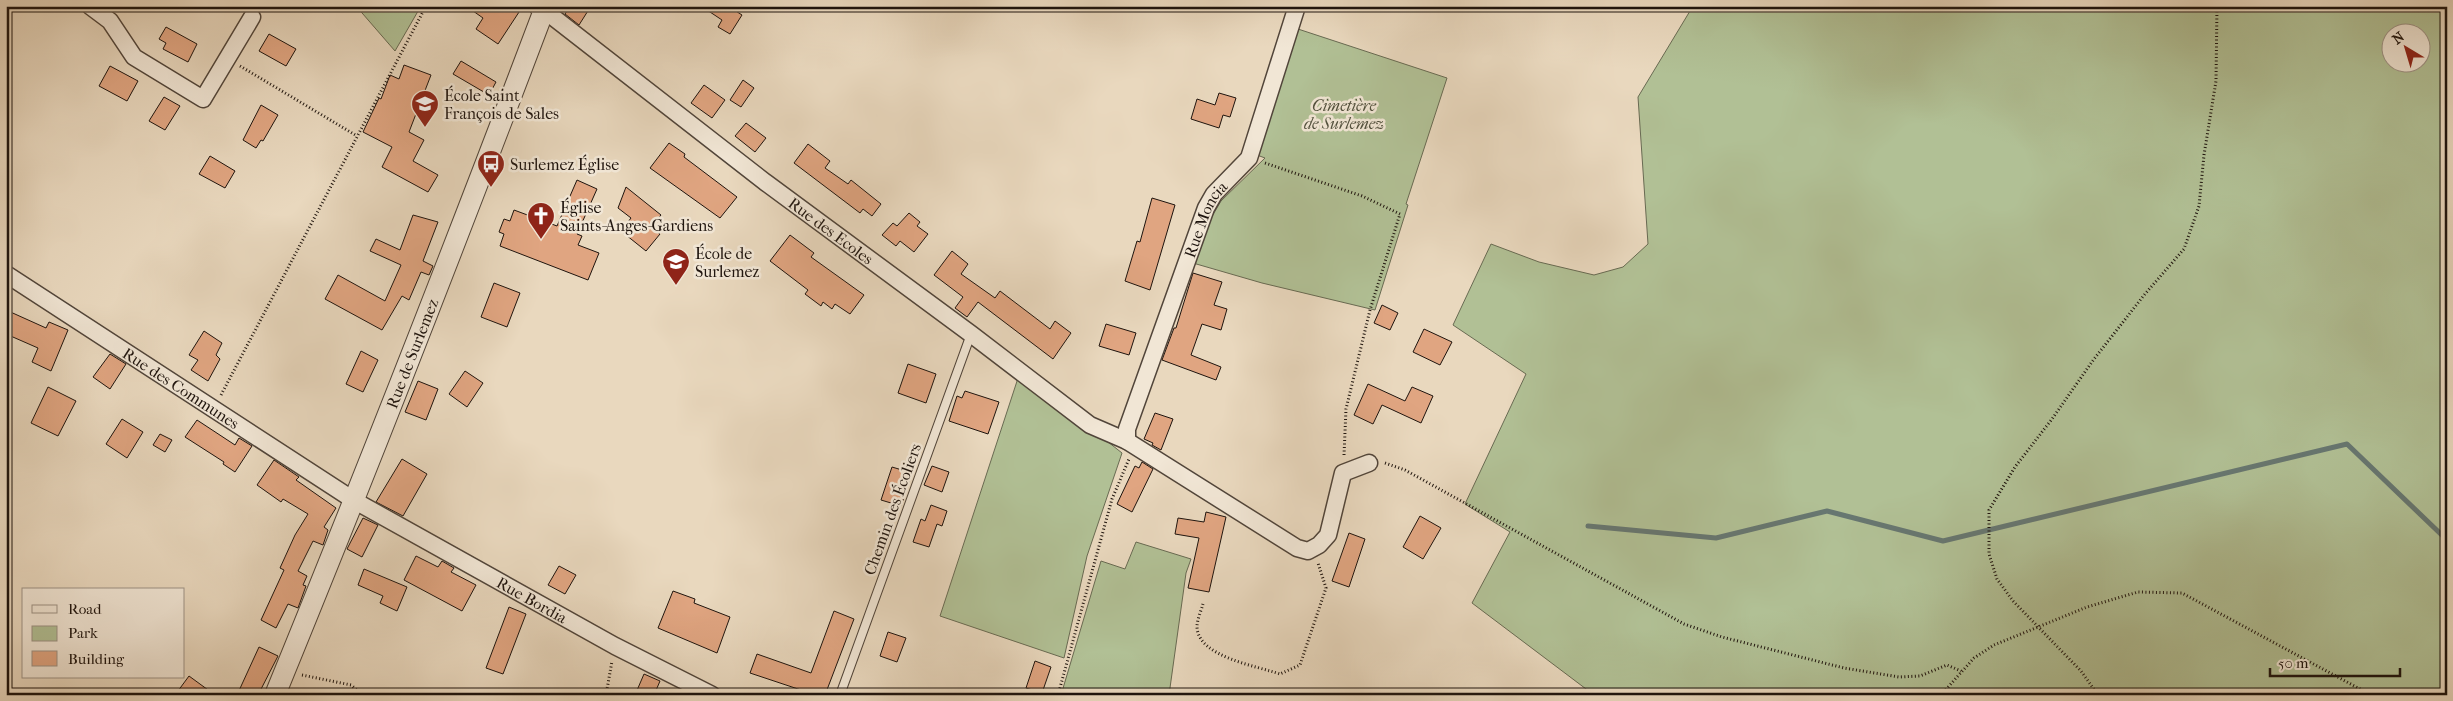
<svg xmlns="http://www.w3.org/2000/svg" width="2453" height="701" font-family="'IM FELL French Canon',serif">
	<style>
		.green { fill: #b1c095; stroke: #686a52; fill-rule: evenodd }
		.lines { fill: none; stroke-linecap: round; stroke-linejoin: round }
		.stream { stroke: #677771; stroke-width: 5 }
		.building { fill: #e0a581; stroke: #1e140e }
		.service-casing { stroke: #51453a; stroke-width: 10 }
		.minor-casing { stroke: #51453a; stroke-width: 19 }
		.tertiary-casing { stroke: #51453a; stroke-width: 22 }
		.path { stroke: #1e140e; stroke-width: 3; stroke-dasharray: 1 2.5; stroke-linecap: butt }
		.service { stroke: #f1e6d5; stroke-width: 8 }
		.minor { stroke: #f1e6d5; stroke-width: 16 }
		.tertiary { stroke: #f1e6d5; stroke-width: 20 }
		.labels { text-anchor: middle; stroke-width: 5; stroke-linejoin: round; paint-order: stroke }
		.poi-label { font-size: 16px; fill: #1e140e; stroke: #f1e6d5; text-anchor: start }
		.park-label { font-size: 16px; font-style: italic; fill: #51503d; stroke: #f1e6d5 }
		.street-label { font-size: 16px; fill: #1e140e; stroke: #f1e6d5 }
	</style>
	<rect width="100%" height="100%" fill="#e9d8be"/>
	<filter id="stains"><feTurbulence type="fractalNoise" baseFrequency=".004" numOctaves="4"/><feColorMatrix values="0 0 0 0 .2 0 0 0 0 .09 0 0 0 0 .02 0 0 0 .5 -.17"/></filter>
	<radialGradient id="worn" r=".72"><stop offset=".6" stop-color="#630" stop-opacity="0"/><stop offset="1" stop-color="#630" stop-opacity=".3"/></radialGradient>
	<!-- green -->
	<path class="green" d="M356 6H421L395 51Z
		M1693 6H2447V695H1594L1472 603 1510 532 1465 504 1526 374 1453 325 1491 244 1539 262 1594 275 1623 267 1648 244 1638 97ZM2420 32V62H2390V32Z
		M1298 29 1447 78 1406 204 1408 205 1375 310 1262 283 1186 261 1221 201 1265 158 1257 155Z
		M1020 372 1122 453 1087 556 1064 658 940 616Z
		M1136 542 1191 559 1186 573 1169 695H1061L1101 561 1125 569Z"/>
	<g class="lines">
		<!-- stream -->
		<path class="stream" d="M1588 526 1716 538 1827 511 1943 541 2347 444 2447 540"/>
	</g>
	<!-- building -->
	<path class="building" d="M466 6H523L498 44 476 29 483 18Z
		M570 6H591L579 25 565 14Z
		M701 6H728L742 15 730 34 718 27 722 20Z
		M166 27 197 44 188 62 163 49 166 43 159 39Z
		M269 34 296 49 286 66 259 51Z
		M461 61 496 82 489 95 453 74Z
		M404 65 431 75 409 132 424 140 413 161 438 175 428 192 382 167 392 147 363 132 379 98 381 99 390 75 399 79Z
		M110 66 138 81 127 101 99 86Z
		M743 80 754 88 741 107 730 100Z
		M704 85 725 100 712 118 691 103Z
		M1219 93 1236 98 1230 117 1223 115 1219 128 1191 119 1197 99 1215 105Z
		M164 97 180 106 165 130 149 121Z
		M261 105 278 115 263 141 261 140 256 148 243 140Z
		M746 123 766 138 755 152 735 136Z
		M669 143 685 154 684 157 737 197 720 218 650 168Z
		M808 144 830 161 825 168 848 184 851 180 881 204 872 216 863 209 860 213 794 163Z
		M210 156 235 171 225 188 199 174Z
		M577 180 597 189 577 234 582 236 578 245 599 253 588 280 500 246 504 234 499 232 504 219 510 221 514 210 557 226Z
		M626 187 661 215 651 227 660 234 646 251 621 231 631 218 618 208Z
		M1152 198 1175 205 1150 290 1125 281 1137 241 1140 242Z
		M909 213 920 222 917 226 928 234 914 252 900 241 896 246 882 235 893 223 897 226Z
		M413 215 438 222 423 261 433 266 429 275 421 272 409 300 402 296 382 330 325 299 338 275 385 301 401 265 370 251 376 239 400 250Z
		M790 235 814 253 811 257 864 295 850 314 835 304 832 309 823 302 821 306 805 294 808 290 770 261Z
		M952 251 968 264 961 274 995 298 1000 291 1050 329 1055 321 1071 333 1053 359 978 302 967 317 955 308 963 297 934 275Z
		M1193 273 1222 282 1214 305 1227 309 1221 330 1202 324 1191 355 1221 367 1216 380 1162 360 1174 328H1176Z
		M494 283 520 293 507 327 481 317Z
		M1382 305 1398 313 1390 330 1374 323Z
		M6 310 46 328 49 322 68 330 51 371 32 362 38 348 6 334Z
		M1106 324 1136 333 1129 355 1099 346Z
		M1424 329 1452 342 1440 365 1413 352Z
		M204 331 222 343 216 355 220 359 208 381 191 370 198 360 189 355Z
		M361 351 378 360 363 392 346 384Z
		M110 354 126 364 110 389 93 377Z
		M908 364 936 374 926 403 898 393Z
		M465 371 483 383 467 407 449 394Z
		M418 381 438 389 426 420 405 412Z
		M1368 384 1405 401 1412 387 1433 396 1421 423 1382 405 1373 424 1354 415Z
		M48 387 76 401 58 436 31 423Z
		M965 391 999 402 988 434 949 421 957 396 962 398Z
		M1155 413 1173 419 1161 450 1152 445 1153 443 1144 439Z
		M122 419 143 432 127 458 106 444Z
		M197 420 235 445 239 438 252 446 235 472 223 464 224 462 185 437Z
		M160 434 172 440 165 452 153 445Z
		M402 459 427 474 403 516 376 502Z
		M274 460 299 477 296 480 336 508 324 527 328 530 323 545 313 541 298 571 307 576 303 585 306 586 298 608 288 604 276 628 261 620 284 570 280 568 295 535 308 514 283 499 281 502 257 485Z
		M1142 462 1153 469 1132 512 1117 504 1135 466 1139 468Z
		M932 466 949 472 942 492 924 485Z
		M892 467 912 473 901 506 881 500Z
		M931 505 947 511 942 526 937 524 929 547 913 542 921 519 925 521Z
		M1206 512 1226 517 1209 592 1188 588 1199 538 1175 534 1178 518 1204 522Z
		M1420 516 1441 528 1423 559 1403 547Z
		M363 518 378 525 362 557 347 549Z
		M1349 533 1365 539 1349 587 1332 581Z
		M416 556 438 567 442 561 454 568 451 572 476 585 462 611 404 580Z
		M559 566 576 575 565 594 548 585Z
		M364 569 407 587 397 611 380 603 383 596 358 585Z
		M673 591 695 599 694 603 730 617 717 653 658 628Z
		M509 607 526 614 503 674 486 668Z
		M834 611 854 619 825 695H816L750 673 757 654 811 673Z
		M888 632 906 638 897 662 880 656Z
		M259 647 278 656 258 695H237Z
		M1035 661 1051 667 1042 693 1026 688Z
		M644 674 660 681 654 695H635Z
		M189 676 215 695H175Z"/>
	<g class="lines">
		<defs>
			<path id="service" d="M840 695 971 334"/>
			<g id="minor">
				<path d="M90 6 110 21 134 57 203 99 252 17"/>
				<path id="s1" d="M544 10 765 182 971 334 1090 425 1127 441 1297 548 1308 551 1319 545 1328 535 1343 473 1369 463"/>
				<path id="s2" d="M6 274 355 501 615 646 712 695"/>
				<path id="s3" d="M1127 441V429L1206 208 1214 194 1249 158 1297 6"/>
			</g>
			<g id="tertiary">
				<path id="s4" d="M275 695C368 468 457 240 544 10L539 6"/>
			</g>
		</defs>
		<!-- service casing -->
		<use href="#service" class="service-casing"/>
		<!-- minor casing -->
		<use href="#minor" class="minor-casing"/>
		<!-- tertiary casing -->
		<use href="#tertiary" class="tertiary-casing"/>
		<!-- path -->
		<path class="path" d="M240 66 357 136
			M1265 163 1362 196 1400 214 1370 310 1346 409 1344 455
			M221 395 426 6
			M1385 463 1405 470 1684 624 1722 637 1844 668 1899 677 1920 676 1947 665 1961 671
			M1203 604C1201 611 1197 620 1197 627 1198 657 1257 666 1280 674L1300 665 1326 588 1318 563
			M302 675 351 685 363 695
			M606 695 612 661
			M1058 695 1112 499 1129 459
			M1941 695 1974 658 1994 645 2087 607 2138 592 2182 593 2371 695
			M2098 695 2081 671 2013 601 1997 579 1989 554V510L2015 467 2052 419 2094 359 2145 294 2184 249 2199 206 2204 155 2216 81 2217 6"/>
		<!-- service -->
		<use href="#service" class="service"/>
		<!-- minor -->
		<use href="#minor" class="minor"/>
		<!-- tertiary -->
		<use href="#tertiary" class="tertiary"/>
	</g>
	<!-- icons -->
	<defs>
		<symbol id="school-pin" viewBox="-11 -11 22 30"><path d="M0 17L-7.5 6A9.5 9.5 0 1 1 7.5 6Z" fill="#8f2418" stroke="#f1e6d5"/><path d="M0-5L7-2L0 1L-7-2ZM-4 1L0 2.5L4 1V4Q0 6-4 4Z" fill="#fff"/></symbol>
		<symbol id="bus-pin" viewBox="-11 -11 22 30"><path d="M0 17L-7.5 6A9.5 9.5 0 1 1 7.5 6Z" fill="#8f2418" stroke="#f1e6d5"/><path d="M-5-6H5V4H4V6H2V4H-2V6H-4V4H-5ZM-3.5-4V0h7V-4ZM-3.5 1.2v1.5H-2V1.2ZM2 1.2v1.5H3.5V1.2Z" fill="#fff"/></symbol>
		<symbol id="church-pin" viewBox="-11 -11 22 30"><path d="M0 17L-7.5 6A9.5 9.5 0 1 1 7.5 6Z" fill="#8f2418" stroke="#f1e6d5"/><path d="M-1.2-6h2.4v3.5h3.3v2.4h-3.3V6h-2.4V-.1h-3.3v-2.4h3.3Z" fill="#fff"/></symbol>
	</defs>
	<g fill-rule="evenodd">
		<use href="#school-pin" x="409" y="88" width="32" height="43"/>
		<use href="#bus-pin" x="475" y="148" width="32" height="43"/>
		<use href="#church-pin" x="525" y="200" width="32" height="43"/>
		<use href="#school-pin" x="660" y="246" width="32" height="43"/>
	</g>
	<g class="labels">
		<!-- poi labels -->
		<g class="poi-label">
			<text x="444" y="101">École Saint<tspan x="444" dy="18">François de Sales</tspan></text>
			<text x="510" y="170">Surlemez Église</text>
			<text x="560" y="213">Église<tspan x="560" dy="18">Saints-Anges-Gardiens</tspan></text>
			<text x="695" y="259">École de<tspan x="695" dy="18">Surlemez</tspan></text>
		</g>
		<!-- park labels -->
		<g class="park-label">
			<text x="1344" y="111">Cimetière<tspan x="1344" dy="18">de Surlemez</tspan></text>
		</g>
		<!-- street labels -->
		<g class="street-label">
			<text dy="6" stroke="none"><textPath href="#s3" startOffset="236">Rue Moncia</textPath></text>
			<text dy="6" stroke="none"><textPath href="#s1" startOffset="362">Rue des Ecoles</textPath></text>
			<text dy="6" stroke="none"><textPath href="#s4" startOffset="368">Rue de Surlemez</textPath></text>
			<text dy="6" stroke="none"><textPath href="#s2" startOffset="209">Rue des Communes</textPath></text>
			<text transform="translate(892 509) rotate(-70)" y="6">Chemin des Écoliers</text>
			<text dy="6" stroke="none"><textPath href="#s2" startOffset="619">Rue Bordia</textPath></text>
		</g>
	</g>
	<!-- margin -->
	<rect width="2453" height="701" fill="none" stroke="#e9d8be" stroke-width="25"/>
	<rect x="8" y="8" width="2438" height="686" fill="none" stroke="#1e140e" stroke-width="2.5"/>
	<rect x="12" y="12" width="2428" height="676" fill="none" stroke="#1e140e"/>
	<!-- legend -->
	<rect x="22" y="588" width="162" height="90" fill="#f1e6d5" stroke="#9d9285"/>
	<rect x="32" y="605" width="25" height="8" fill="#f1e6d5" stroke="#9d9285"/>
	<text x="68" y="614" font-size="15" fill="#1e140e">Road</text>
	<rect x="32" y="626" width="25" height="15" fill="#b1c095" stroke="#9d9285"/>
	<text x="68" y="638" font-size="15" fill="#1e140e">Park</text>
	<rect x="32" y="651" width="25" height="15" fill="#e0a581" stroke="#9d9285"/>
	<text x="68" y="664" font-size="15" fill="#1e140e">Building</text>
	<!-- north arrow -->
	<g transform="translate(2406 48) rotate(322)"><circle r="24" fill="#f1e6d5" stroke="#9d9285"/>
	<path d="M0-4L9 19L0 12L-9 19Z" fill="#8f2418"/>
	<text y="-8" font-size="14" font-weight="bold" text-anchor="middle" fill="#1e140e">N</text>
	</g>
	<!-- scale -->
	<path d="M2270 668v8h130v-8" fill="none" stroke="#1e140e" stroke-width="2.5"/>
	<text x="2278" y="668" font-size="15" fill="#1e140e" stroke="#f1e6d5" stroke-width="4" paint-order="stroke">50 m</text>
	<rect width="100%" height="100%" filter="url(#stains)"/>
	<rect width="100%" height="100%" fill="url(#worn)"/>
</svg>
